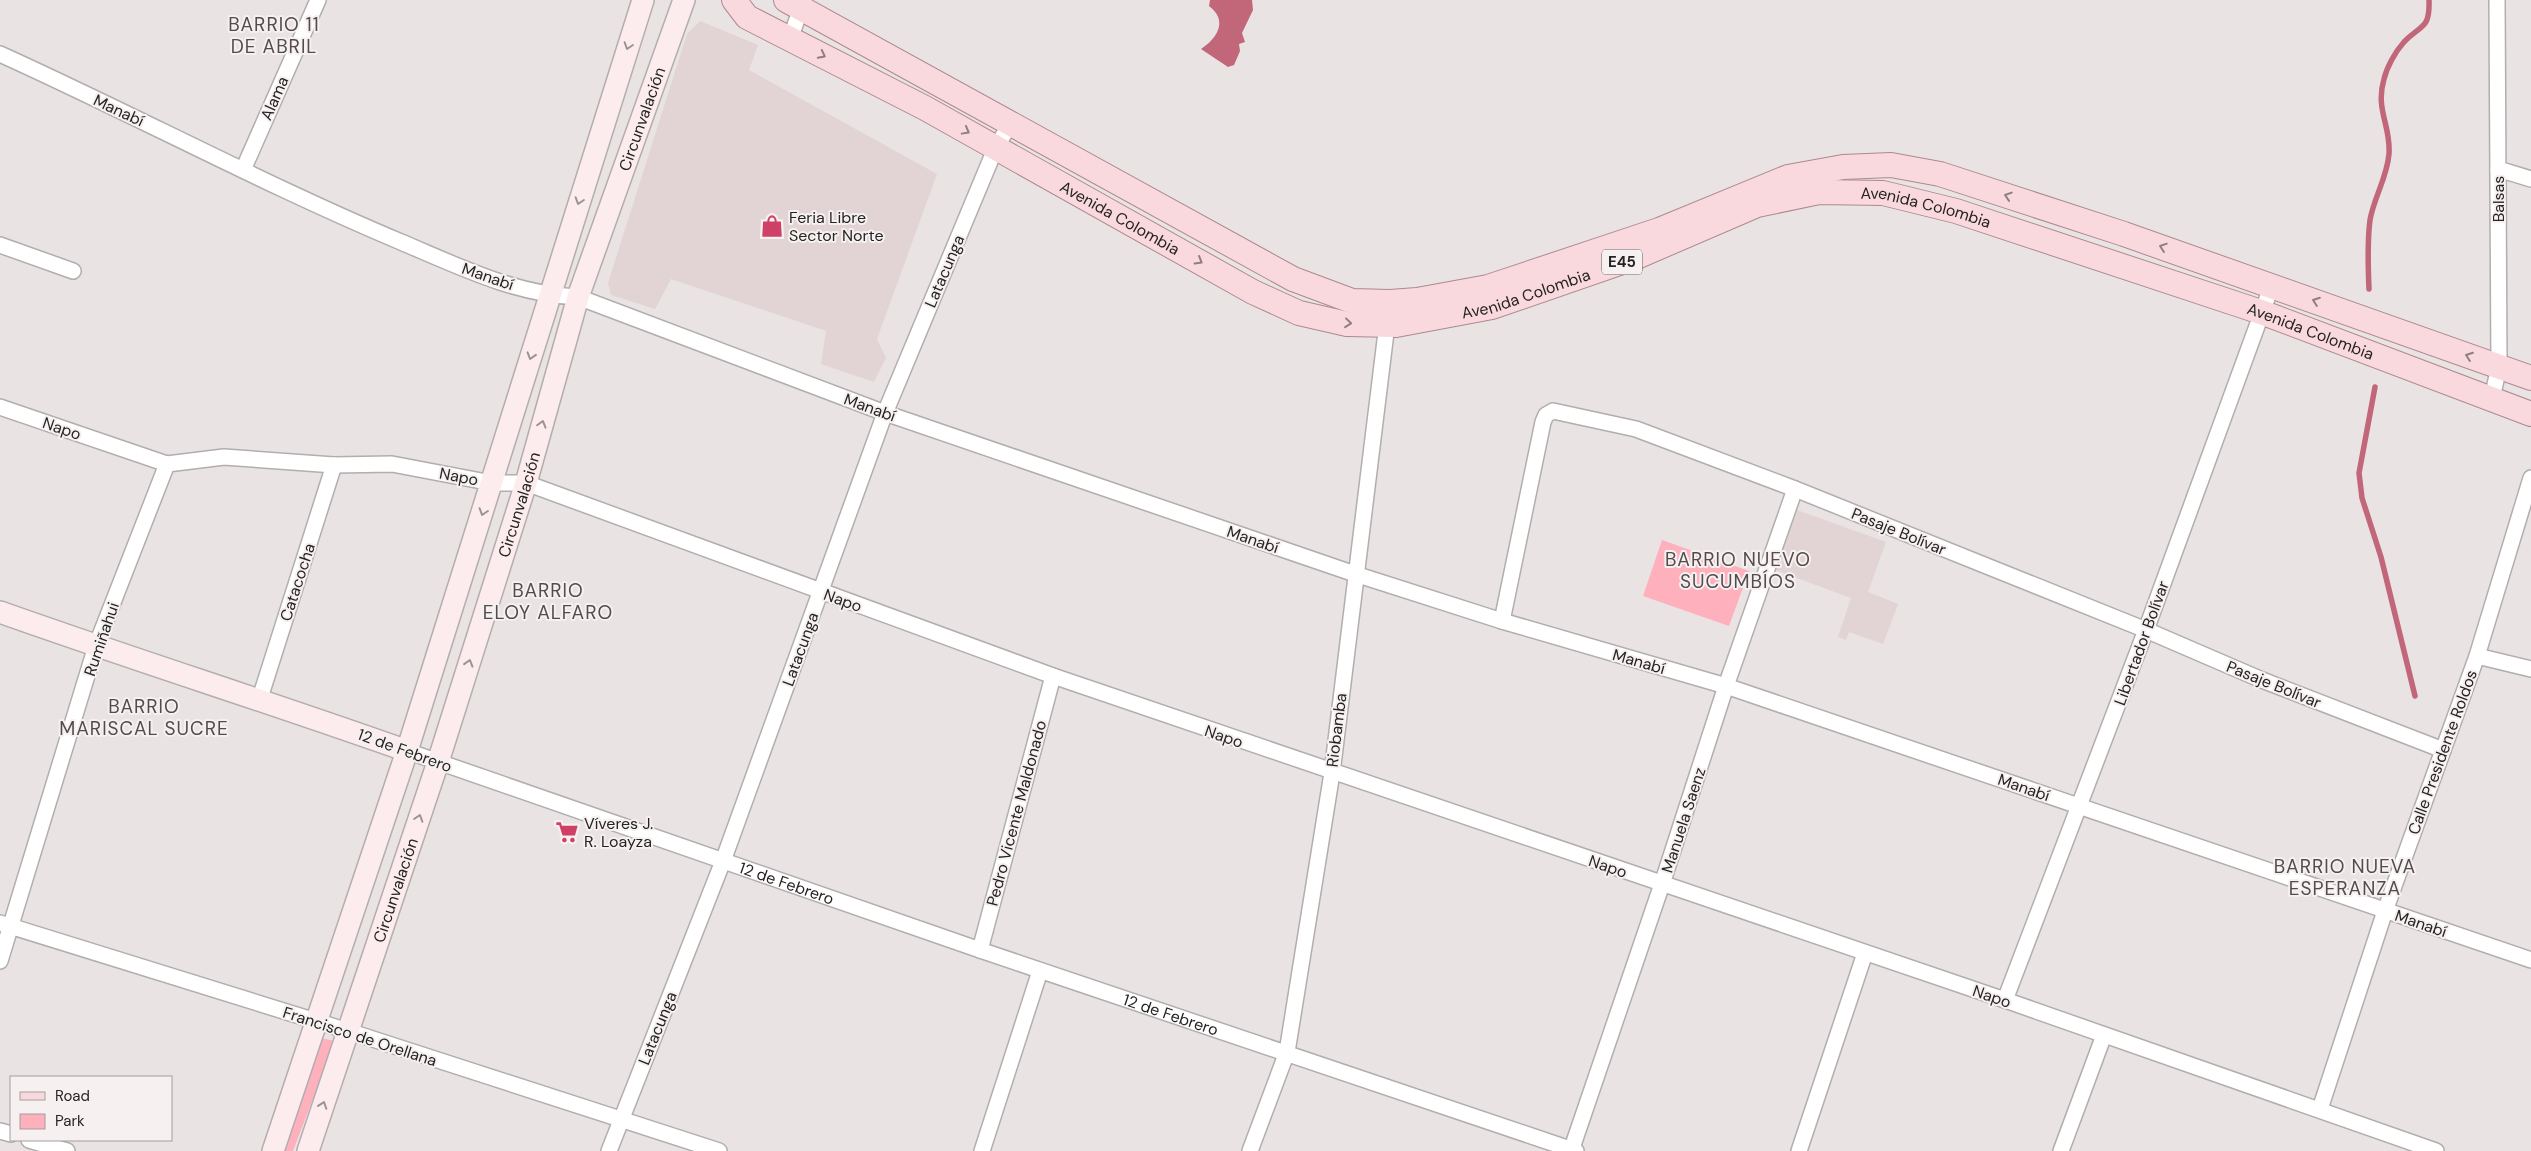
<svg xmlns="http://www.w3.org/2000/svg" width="2531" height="1151" font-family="'DM Sans',sans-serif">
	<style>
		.built { fill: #e2d3d5 }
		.green { fill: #feb0bd }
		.water { fill: #c26779 }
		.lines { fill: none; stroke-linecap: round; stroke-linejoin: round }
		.stream { stroke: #c26779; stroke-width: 5.5 }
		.street-casing { stroke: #b3adae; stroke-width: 18 }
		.secondary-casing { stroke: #b3adae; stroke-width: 24 }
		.primary-casing { stroke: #ad898e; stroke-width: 26 }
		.street { stroke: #fff; stroke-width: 15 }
		.secondary { stroke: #fcecee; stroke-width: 21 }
		.primary { stroke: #fad9de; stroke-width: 24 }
		.oneway { stroke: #9b9293 }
		.oneway2 { stroke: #907e80 }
		.labels { text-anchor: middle; stroke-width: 4; stroke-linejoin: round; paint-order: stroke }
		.shield { fill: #f6f0f1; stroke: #646061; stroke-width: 1 }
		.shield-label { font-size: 15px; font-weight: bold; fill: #252323 }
		.street-label { font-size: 16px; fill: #252323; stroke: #f6f0f1 }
		.poi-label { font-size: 16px; fill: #252323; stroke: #f6f0f1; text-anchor: start }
		.quarter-label { font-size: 19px; letter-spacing: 1px; fill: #524c4d; stroke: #f6f0f1 }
	</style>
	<rect width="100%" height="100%" fill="#e9e3e4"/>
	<!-- built -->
	<path class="built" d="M700 21 758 45 749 70 937 174 877 339 886 358 874 382 821 364 826 331 671 279 655 309 611 295 608 283 687 34Z
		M1797 510 1886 542 1868 592 1898 604 1883 644 1849 632 1846 640 1838 637 1851 598 1775 570Z"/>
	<!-- green -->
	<path class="green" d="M1662 540 1749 571 1729 626 1643 596Z
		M315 1037 335 1041 293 1151H274Z"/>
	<!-- water -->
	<path class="water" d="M1210 0H1252L1253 10 1242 33 1245 42 1239 44 1240 51 1234 65 1228 67 1201 49C1218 38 1228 20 1209 6Z"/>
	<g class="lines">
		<!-- stream -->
		<path class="stream" d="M2369 289C2368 266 2367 243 2370 220 2374 197 2387 178 2389 154 2391 125 2375 110 2384 79 2387 67 2395 52 2404 42 2421 24 2430 30 2429 0
			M2375 387 2359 473 2362 498 2381 557 2415 696"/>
		<defs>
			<g id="street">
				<path d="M790 39 804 0"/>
				<path d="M0 54C135 115 265 185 401 242 458 266 516 295 578 297L885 413 1355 574 1502 621 1726 686 2531 960"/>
				<path d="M2498 169 2531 179"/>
				<path d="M243 170 318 0"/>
				<path d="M0 245 73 271"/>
				<path d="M2492 398 2499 367 2497 0"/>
				<path d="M0 407 167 464 224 457 334 465 392 464 492 483H526L1053 676 2005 1000 2436 1151"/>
				<path d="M1502 621 1543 422 1546 415 1553 411 1636 429 1795 489 2146 630 2262 680 2443 750"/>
				<path d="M2477 656 2531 669"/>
				<path d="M260 698 334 465"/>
				<path id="s1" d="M407 751 980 950 1576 1151"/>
				<path d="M0 923 348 1031 719 1151"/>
				<path d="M980 950 1053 676"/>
				<path d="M0 961 96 646 167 464"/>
				<path d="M2005 1000 2146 630 2272 285"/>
				<path d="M2320 1109 2385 911 2477 656 2531 478"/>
				<path d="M0 1131 11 1134"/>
				<path d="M29 1140 67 1151"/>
				<path d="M609 1151 723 861 885 413 996 147 1011 123"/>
				<path d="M982 1151 1040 971"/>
				<path d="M1250 1151 1287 1052 1332 773 1388 316"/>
				<path d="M1571 1151 1662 884 1726 686 1795 489"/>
				<path d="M1799 1151 1865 953"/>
				<path d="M2061 1151 2104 1035"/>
			</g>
			<g id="secondary">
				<path d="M0 612C135 660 272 703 407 751"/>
				<path d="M273 1151 407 751 643 0"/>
				<path id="s2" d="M308 1151 438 762 526 483 578 297 684 0"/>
			</g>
			<g id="primary">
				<path id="s3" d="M734 0 747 17 925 108 1253 292 1299 313 1347 324 1396 325 1492 307 1634 258 1757 205 1819 192 1883 193 1956 211 2261 312 2531 414"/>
				<path d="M786 0 1293 279 1352 301 1390 302 1417 300 1488 287 1659 230 1788 177 1843 167 1891 165 1940 174 2124 234 2531 378"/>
			</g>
		</defs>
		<!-- street casing -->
		<use href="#street" class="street-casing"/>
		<!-- secondary casing -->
		<use href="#secondary" class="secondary-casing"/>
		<!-- primary casing -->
		<use href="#primary" class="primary-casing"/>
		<!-- street -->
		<use href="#street" class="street"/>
		<!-- secondary -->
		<use href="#secondary" class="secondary"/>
		<!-- primary -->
		<use href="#primary" class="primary"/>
	</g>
	<!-- one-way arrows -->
	<defs><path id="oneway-chevron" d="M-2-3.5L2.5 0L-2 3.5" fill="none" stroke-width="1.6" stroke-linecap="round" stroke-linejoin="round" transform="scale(1.25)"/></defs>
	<g class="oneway">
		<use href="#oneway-chevron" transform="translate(628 46) rotate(108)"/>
		<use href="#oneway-chevron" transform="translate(579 201) rotate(108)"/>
		<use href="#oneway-chevron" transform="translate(531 356) rotate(107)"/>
		<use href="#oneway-chevron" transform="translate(542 424) rotate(-74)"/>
		<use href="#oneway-chevron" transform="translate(483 512) rotate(108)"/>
		<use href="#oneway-chevron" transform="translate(469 663) rotate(-73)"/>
		<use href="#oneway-chevron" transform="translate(419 818) rotate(-72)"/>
		<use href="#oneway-chevron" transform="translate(323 1105) rotate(-71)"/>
	</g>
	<g class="oneway2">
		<use href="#oneway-chevron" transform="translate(822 55) rotate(27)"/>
		<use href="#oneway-chevron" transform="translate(966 131) rotate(29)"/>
		<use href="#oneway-chevron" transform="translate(2008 196) rotate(-162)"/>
		<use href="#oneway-chevron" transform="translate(2163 247) rotate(-161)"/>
		<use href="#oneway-chevron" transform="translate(1199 261) rotate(30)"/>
		<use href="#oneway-chevron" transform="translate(2316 301) rotate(-160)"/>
		<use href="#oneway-chevron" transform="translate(1348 323) rotate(6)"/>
		<use href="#oneway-chevron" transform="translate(2469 356) rotate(-160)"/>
	</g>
	<!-- icons -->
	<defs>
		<symbol id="shop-bare" viewBox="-9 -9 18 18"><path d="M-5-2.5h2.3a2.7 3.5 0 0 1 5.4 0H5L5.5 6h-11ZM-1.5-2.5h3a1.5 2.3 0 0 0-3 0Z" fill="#cf4066" stroke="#f6f0f1" stroke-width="2.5" paint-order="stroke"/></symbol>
		<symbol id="supermarket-bare" viewBox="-9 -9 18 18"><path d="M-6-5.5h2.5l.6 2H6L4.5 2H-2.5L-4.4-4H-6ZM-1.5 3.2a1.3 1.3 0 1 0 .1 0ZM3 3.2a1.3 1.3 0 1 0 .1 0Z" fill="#cf4066" stroke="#f6f0f1" stroke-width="2.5" paint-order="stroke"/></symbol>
	</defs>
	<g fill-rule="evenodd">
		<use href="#shop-bare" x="756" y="210" width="32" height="32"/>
		<use href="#supermarket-bare" x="551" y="816" width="32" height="32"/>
	</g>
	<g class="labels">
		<!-- shield labels -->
		<rect class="shield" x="1602" y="249.5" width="40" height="25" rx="4"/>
		<g class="shield-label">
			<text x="1622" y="267">E45</text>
		</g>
		<!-- street labels -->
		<g class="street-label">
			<text transform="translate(274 98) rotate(-66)" y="6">Alama</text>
			<text transform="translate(119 110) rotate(25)" y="6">Manabí</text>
			<text dy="6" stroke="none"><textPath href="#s2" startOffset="1085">Circunvalación</textPath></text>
			<text transform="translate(2498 199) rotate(-90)" y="6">Balsas</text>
			<text dy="6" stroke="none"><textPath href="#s3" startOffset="1300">Avenida Colombia</textPath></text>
			<text dy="6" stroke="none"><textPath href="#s3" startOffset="445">Avenida Colombia</textPath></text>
			<text transform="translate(944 271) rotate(-67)" y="6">Latacunga</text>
			<text transform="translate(488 276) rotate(19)" y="6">Manabí</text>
			<text dy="6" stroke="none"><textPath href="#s3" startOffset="880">Avenida Colombia</textPath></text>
			<text dy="6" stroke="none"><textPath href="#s3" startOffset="1705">Avenida Colombia</textPath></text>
			<text transform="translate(870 407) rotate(20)" y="6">Manabí</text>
			<text transform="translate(62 428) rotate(19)" y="6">Napo</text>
			<text transform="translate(459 476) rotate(11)" y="6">Napo</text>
			<text dy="6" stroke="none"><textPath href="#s2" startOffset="680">Circunvalación</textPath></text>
			<text transform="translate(1899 531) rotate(22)" y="6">Pasaje Bolívar</text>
			<text transform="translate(1253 539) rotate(19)" y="6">Manabí</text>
			<text transform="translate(297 582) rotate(-72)" y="6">Catacocha</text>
			<text transform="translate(843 600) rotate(20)" y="6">Napo</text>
			<text transform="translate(101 639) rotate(-71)" y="6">Rumiñahui</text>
			<text transform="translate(2141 643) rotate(-70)" y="6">Libertador Bolívar</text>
			<text transform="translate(800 649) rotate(-70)" y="6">Latacunga</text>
			<text transform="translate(1639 661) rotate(16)" y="6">Manabí</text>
			<text transform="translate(2274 684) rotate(22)" y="6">Pasaje Bolívar</text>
			<text transform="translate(1336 730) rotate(-83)" y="6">Riobamba</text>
			<text transform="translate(1224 736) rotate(19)" y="6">Napo</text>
			<text transform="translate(405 750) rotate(20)" y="6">12 de Febrero</text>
			<text transform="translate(2442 752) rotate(-70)" y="6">Calle Presidente Roldos</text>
			<text transform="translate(2024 787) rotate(19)" y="6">Manabí</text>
			<text transform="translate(1016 813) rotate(-75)" y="6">Pedro Vicente Maldonado</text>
			<text transform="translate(1683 820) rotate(-72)" y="6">Manuela Saenz</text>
			<text transform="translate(1608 866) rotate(19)" y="6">Napo</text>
			<text dy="6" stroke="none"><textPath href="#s1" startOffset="402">12 de Febrero</textPath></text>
			<text dy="6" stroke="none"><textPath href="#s2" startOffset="275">Circunvalación</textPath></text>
			<text transform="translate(2421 923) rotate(19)" y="6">Manabí</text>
			<text transform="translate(1992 996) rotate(19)" y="6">Napo</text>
			<text dy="6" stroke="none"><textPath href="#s1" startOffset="808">12 de Febrero</textPath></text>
			<text transform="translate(657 1028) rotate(-68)" y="6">Latacunga</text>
			<text transform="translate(360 1036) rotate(18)" y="6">Francisco de Orellana</text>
		</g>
		<!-- poi labels -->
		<g class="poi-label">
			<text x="789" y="223">Feria Libre<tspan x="789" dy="18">Sector Norte</tspan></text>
			<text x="584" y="829">Víveres J.<tspan x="584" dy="18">R. Loayza</tspan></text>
		</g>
		<!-- quarter labels -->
		<g class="quarter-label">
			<text x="274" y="31">BARRIO 11<tspan x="274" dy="22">DE ABRIL</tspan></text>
			<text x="1738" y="566">BARRIO NUEVO<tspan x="1738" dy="22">SUCUMBÍOS</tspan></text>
			<text x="548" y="597">BARRIO<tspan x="548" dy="22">ELOY ALFARO</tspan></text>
			<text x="144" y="713">BARRIO<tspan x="144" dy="22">MARISCAL SUCRE</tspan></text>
			<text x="2345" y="873">BARRIO NUEVA<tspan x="2345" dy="22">ESPERANZA</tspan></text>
		</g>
	</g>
	<!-- legend -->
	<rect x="10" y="1076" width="162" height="65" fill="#f6f0f1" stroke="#a29e9f"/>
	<rect x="20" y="1092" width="25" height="8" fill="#fad9de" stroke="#a29e9f"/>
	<text x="55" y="1101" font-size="15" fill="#252323">Road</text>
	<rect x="20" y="1114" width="25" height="15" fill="#feb0bd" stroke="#a29e9f"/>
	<text x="55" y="1126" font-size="15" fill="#252323">Park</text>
</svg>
